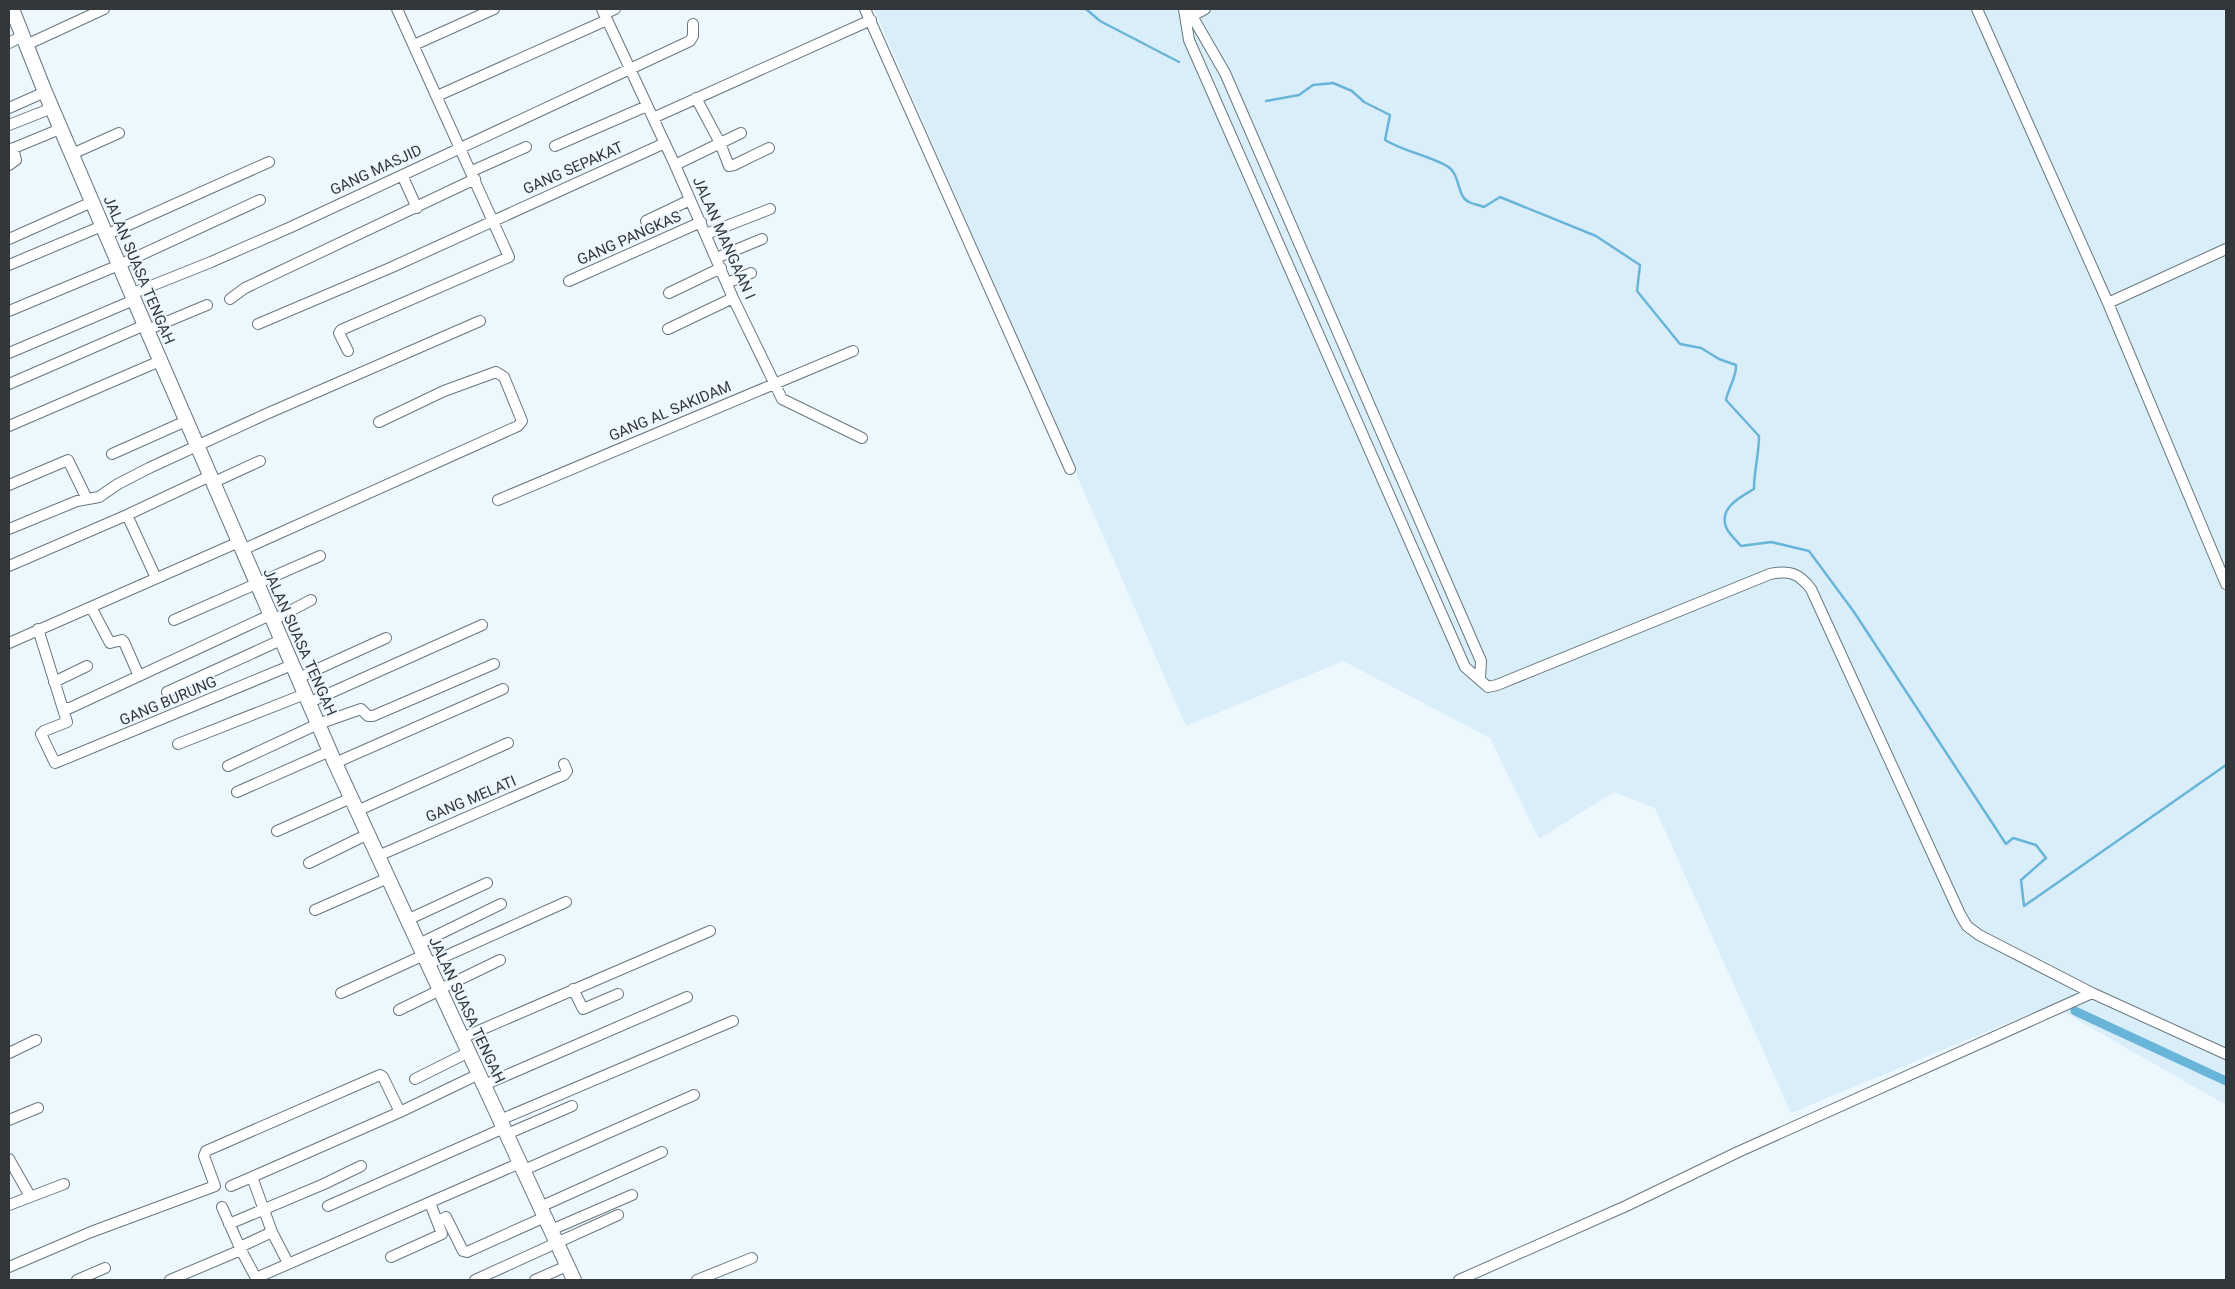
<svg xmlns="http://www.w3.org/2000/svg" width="2235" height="1289" font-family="Roboto,sans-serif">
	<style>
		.built { fill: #daeef9 }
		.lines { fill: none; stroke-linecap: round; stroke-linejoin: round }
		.stream { stroke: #69b5d9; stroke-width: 2.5 }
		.canal { stroke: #69b5d9; stroke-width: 9 }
		.street-casing { stroke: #67777f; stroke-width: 12 }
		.secondary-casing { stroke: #67777f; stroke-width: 16 }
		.street { stroke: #fff; stroke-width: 10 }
		.secondary { stroke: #fff; stroke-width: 14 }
		.labels { text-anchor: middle; stroke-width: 4; stroke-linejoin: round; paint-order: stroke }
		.street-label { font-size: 15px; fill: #31373b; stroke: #edf8fe }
	</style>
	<rect width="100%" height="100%" fill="#edf8fe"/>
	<!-- built -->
	<path class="built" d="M874 9H2226V1105L2051 1005 1791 1113 1655 808 1614 792 1539 839 1490 738 1343 661 1186 726Z"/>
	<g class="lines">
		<!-- stream -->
		<path class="stream" d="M1086 9 1100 21 1179 62
			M1266 101 1299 95 1313 85 1333 83 1352 91 1364 102 1390 115 1385 140C1405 152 1428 155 1447 166 1461 174 1456 196 1469 202 1473 204 1479 205 1484 207L1500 197 1596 236 1640 265 1637 291 1680 344 1701 348 1719 359 1736 365C1737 376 1728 389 1726 400L1759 436C1759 454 1754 471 1754 489 1741 497 1719 507 1726 527 1728 533 1737 541 1741 546L1771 542 1809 551 1854 612 2006 844 2013 838 2036 845 2046 858 2021 880 2024 906 2226 765"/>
		<!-- canal -->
		<path class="canal" d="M2075 1011 2226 1081"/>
		<defs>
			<path id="street" d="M602 9 675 165 733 298 782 399 862 438
				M865 9 1070 469
				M1184 9 1189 40 1465 667 1488 687 1497 685 1770 574C1789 570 1799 573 1811 589L1960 914 1967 926 1979 935 2092 993 2226 1054
				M1188 9 1225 73 1481 661 1480 678
				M1977 9 2108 303 2226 584
				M604 14 615 9
				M1187 19 1205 9
				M9 43 22 36
				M26 45 104 9
				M414 45 494 9
				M437 96 607 20
				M696 98 720 143 729 166 734 165 769 148
				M9 108 45 92
				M653 118 871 20
				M9 125 52 108
				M555 146 647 106
				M9 150 60 129
				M72 154 119 133
				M9 165 16 160 13 148
				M675 165 741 133
				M472 171 526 147
				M402 175 417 208
				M646 221 690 200
				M706 234 770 209
				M106 235 269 162
				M9 239 92 202
				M716 258 762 239
				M9 265 102 226
				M569 281 701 222
				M727 283 751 273
				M669 293 721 268
				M131 294 211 262 291 227 690 41 693 36V24
				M230 299 245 288 475 179
				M2108 303 2226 249
				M9 311 119 265 260 200
				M258 324 390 268 665 143
				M668 329 733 298
				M147 330 207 305
				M348 351 339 333 341 330 509 257 397 9
				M9 353 134 300
				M9 384 145 325
				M9 426 160 361
				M112 454 186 421
				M212 483 260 461
				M9 485 68 460 87 499
				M498 500 853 351
				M127 515 156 578
				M9 529 77 501 99 497 118 484 149 468 264 415 480 321
				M242 550 518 426 522 421 504 377 496 372 444 391 379 422
				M9 566 127 515 210 476
				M91 607 110 643 122 640 124 642 139 676
				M174 620 320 556
				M273 620 311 600
				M38 629 67 722 44 731 41 734 55 763 292 665
				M9 643 239 542
				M298 678 386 638
				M54 682 87 666
				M167 692 281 640
				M308 703 482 625
				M64 708H70L270 615
				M178 744 305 694
				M335 763 503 689
				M228 766 318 724 361 709 368 716H373L494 664
				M237 792 330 751
				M357 811 508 743
				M277 831 351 798
				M378 856 564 775 567 771 564 764
				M309 863 368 834
				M315 910 388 878
				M407 920 487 883
				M419 944 501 904
				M428 964 566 902
				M440 989 500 960
				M573 989 583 1009 618 994
				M341 993 424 955
				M399 1010 440 990
				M462 1038 710 931
				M9 1053 36 1040
				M415 1079 469 1052
				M484 1085 687 997
				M9 1120 38 1108
				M500 1120 733 1021
				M507 1134 572 1106
				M9 1159 30 1196
				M524 1170 694 1095
				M252 1177 400 1112 479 1074
				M231 1186 252 1177 272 1232 288 1263
				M9 1205 64 1184
				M328 1206 504 1128
				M222 1207 241 1250 257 1280
				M540 1207 662 1152
				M438 1221 446 1217 463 1251 467 1252 545 1217
				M229 1224 324 1184 361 1166
				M551 1230 632 1195
				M240 1247 272 1232
				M391 1257 442 1234 430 1203
				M9 1267 91 1232 215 1186 204 1156 206 1151 380 1075 383 1077 400 1112
				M256 1278 520 1163
				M77 1280 105 1268
				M170 1280 241 1250
				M475 1280 618 1215
				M535 1280 567 1266
				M697 1280 752 1258
				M1459 1280 1626 1206 1738 1152 2092 993"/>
			<path id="secondary" d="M12 9 45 92 147 330 335 763 574 1280"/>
		</defs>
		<!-- street casing -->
		<use href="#street" class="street-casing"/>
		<!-- secondary casing -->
		<use href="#secondary" class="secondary-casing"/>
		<!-- street -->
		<use href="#street" class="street"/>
		<!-- secondary -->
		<use href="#secondary" class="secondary"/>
	</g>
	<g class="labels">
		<!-- street labels -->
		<g class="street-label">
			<text transform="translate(573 168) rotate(-24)" y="5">GANG SEPAKAT</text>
			<text transform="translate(376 170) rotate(-25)" y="5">GANG MASJID</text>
			<text transform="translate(629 238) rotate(-24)" y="5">GANG PANGKAS</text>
			<text transform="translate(724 238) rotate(66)" y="5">JALAN MANGAAN I</text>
			<text transform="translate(139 270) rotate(67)" y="5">JALAN SUASA TENGAH</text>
			<text transform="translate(670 411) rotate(-23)" y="5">GANG AL SAKIDAM</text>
			<text transform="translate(300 642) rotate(66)" y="5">JALAN SUASA TENGAH</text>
			<text transform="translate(168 701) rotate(-23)" y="5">GANG BURUNG</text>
			<text transform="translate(471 799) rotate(-23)" y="5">GANG MELATI</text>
			<text transform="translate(467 1010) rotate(65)" y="5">JALAN SUASA TENGAH</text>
		</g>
	</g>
	<!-- border -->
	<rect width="2235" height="1289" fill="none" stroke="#31373b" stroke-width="20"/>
</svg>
